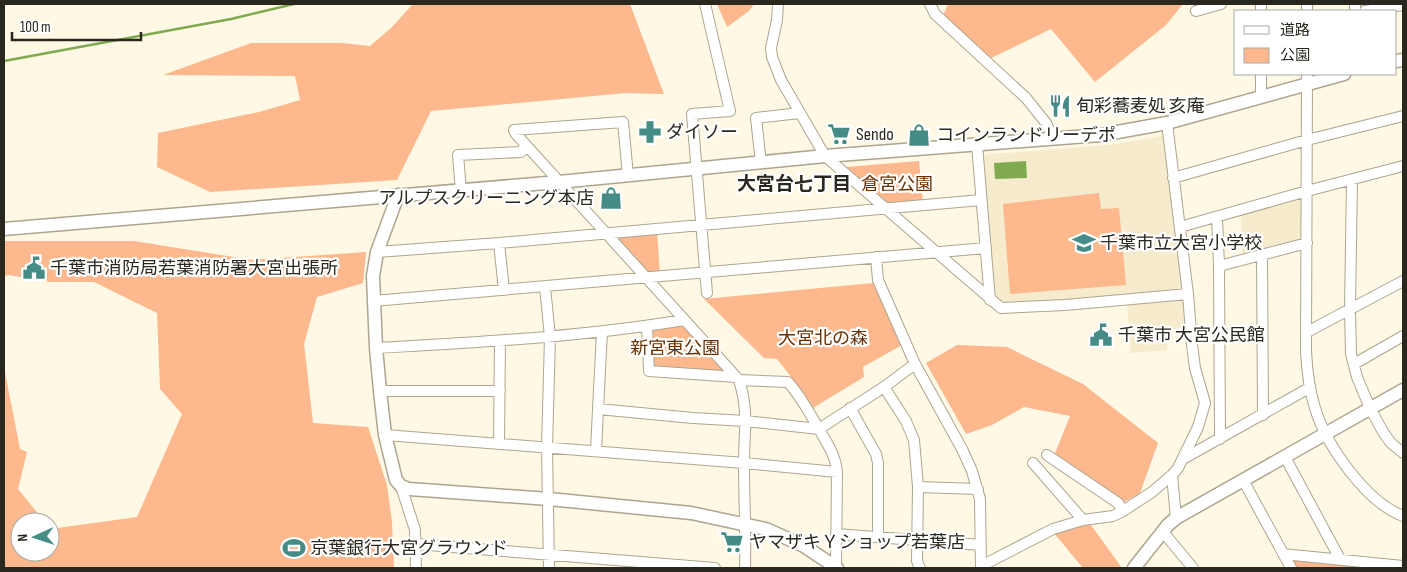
<svg xmlns="http://www.w3.org/2000/svg" width="1407" height="572" font-family="'Sofia Sans Condensed','Noto Sans JP',sans-serif">
	<style>
		.built { fill: #f6ebcc }
		.green { fill: #fdb88d }
		.water { fill: #7faa4f }
		.lines { fill: none; stroke-linecap: round; stroke-linejoin: round }
		.stream { stroke: #7faa4f; stroke-width: 2.5 }
		.minor-casing { stroke: #ada58f; stroke-width: 12 }
		.tertiary-casing { stroke: #ada58f; stroke-width: 15 }
		.minor { stroke: #fff; stroke-width: 10 }
		.tertiary { stroke: #fff; stroke-width: 12 }
		.labels { text-anchor: middle; stroke-width: 4.5; stroke-linejoin: round; paint-order: stroke }
		.poi-label { font-size: 18px; fill: #2a271e; stroke: #fff; text-anchor: start }
		.park-label { font-size: 18px; fill: #673000; stroke: #fff }
		.neighbourhood-label { font-size: 19px; font-weight: bold; fill: #2a271e; stroke: #fff }
	</style>
	<rect width="100%" height="100%" fill="#fff8e5"/>
	<!-- built -->
	<path class="built" d="M1165 135 1183 291 1001 306 994 300 981 155 1117 144Z
		M1296 198 1302 202V236L1299 241 1242 257 1241 212Z
		M1185 296 1189 340 1166 330 1167 350 1131 353 1127 302Z"/>
	<!-- green -->
	<path class="green" d="M413 4H630L664 94 626 93 431 111 397 180 210 192 157 167 158 133 259 112 300 100 295 76 163 75 251 43H342L370 46 391 28Z
		M717 4H754L749 11 727 27Z
		M948 4H1183L1166 25 1095 82 1051 29 989 59 942 18Z
		M919 161 923 203 889 206 846 167Z
		M1099 193 1101 209 1119 208 1126 285 1010 294 1003 204Z
		M657 231 660 274 649 275 615 238 617 235Z
		M4 241H134L252 260 366 252 363 283 317 297 304 344 313 423 368 427 387 485 392 522 394 568H4V367L20 449 27 452 18 489 45 522H20V552H50V529L137 517 182 414 160 389 157 313 94 282H50L9 275 4 276Z
		M873 283 902 345 863 367 864 377 813 408 803 392 777 359 764 358 704 299Z
		M683 326 726 371 724 374 652 368 650 333 654 329Z
		M957 345 1007 347 1083 384 1158 443 1140 493 1119 505 1053 458 1070 416 1024 407 992 425 966 434 926 363Z
		M1088 521 1122 568H1083L1053 532Z
		M1294 559 1399 568H1293L1290 562Z"/>
	<!-- water -->
	<path class="water" d="M1026 161 1027 178 995 179 994 163Z"/>
	<g class="lines">
		<!-- stream -->
		<path class="stream" d="M4 61 231 19 294 4"/>
		<defs>
			<path id="minor" d="M705 4 730 111 692 114 707 293
				M778 4 777 20 771 48 772 57 781 80 825 156 1001 308 1065 305 1188 294
				M930 4 935 14 1026 98 1046 123 1053 138
				M1261 4V11
				M1355 4V11
				M1196 11 1221 4
				M1307 11V4
				M1365 11 1403 5
				M1261 74V96
				M1307 74 1306 351C1307 371 1309 389 1315 408 1326 445 1366 502 1403 516
				M977 145 990 300
				M761 163 756 118 800 113
				M628 176 623 122 514 130 516 134 739 380C749 412 744 431 744 464 744 499 746 533 745 568
				M1173 178 1307 140 1403 116
				M1352 180 1350 309 1351 354 1357 377 1370 408 1383 432 1391 443 1403 453
				M461 191 458 155 521 152 526 146
				M1217 217 1219 266 1220 439
				M1180 227 1307 191 1403 166
				M499 243 504 290
				M377 252 499 243 981 200
				M1262 254 1263 415
				M876 257 878 280 915 364
				M1219 266 1307 243
				M545 287 550 337 547 447 549 568
				M373 301 986 248
				M647 326 649 371 736 377
				M602 332 598 409 693 418 746 421 819 429 884 387 915 364 962 449 972 471 980 499 981 568
				M1307 332 1403 281
				M376 348C479 342 582 337 684 320
				M1354 364 1403 336
				M739 380 788 382C802 398 808 411 819 429 827 444 836 455 837 472L836 568
				M884 387 906 421 914 440 918 487 917 561 920 568
				M380 391H500
				M850 408 876 454 878 463V537
				M385 435 744 463 837 472
				M499 443 500 341
				M596 451 598 409
				M1047 455 1118 503 1123 511
				M1285 457 1340 559
				M1183 459 1309 388
				M1033 463 1083 520
				M1172 475 1176 518
				M1243 480 1291 568
				M401 486 415 530 416 568
				M918 487 978 489
				M1163 532 1193 568
				M836 534 981 545
				M416 544 715 568
				M1283 554 1403 566
				M981 564 989 562 1053 529 1083 520 1113 516 1123 511 1152 492 1172 475 1178 468 1198 427 1205 403 1195 368 1192 345 1188 294 1167 123"/>
			<path id="tertiary" d="M1396 61 1403 60
				M398 195 377 252 373 276 376 348 380 391 385 435 396 480 401 486 409 489 549 499 691 513 766 529 804 546 837 568
				M4 229 559 182 825 156 1101 135 1167 123 1344 74
				M1134 568 1168 525 1176 518 1403 390"/>
		</defs>
		<!-- minor casing -->
		<use href="#minor" class="minor-casing"/>
		<!-- tertiary casing -->
		<use href="#tertiary" class="tertiary-casing"/>
		<!-- minor -->
		<use href="#minor" class="minor"/>
		<!-- tertiary -->
		<use href="#tertiary" class="tertiary"/>
	</g>
	<!-- icons -->
	<defs>
		<symbol id="restaurant-bare" viewBox="-9 -9 18 18"><path d="M-5-6h1v4h1v-4h1v4h1v-4h1v5L-1.5 .5V6h-2V.5L-5-1ZM5-6V6H3V1.5H1.5Q1.5-4 5-6Z" fill="#458c86" stroke="#fff" stroke-width="2.5" paint-order="stroke"/></symbol>
		<symbol id="pharmacy-bare" viewBox="-9 -9 18 18"><path d="M-2-6h4v4h4v4h-4v4h-4v-4h-4v-4h4Z" fill="#458c86" stroke="#fff" stroke-width="2.5" paint-order="stroke"/></symbol>
		<symbol id="supermarket-bare" viewBox="-9 -9 18 18"><path d="M-6-5.5h2.5l.6 2H6L4.5 2H-2.5L-4.4-4H-6ZM-1.5 3.2a1.3 1.3 0 1 0 .1 0ZM3 3.2a1.3 1.3 0 1 0 .1 0Z" fill="#458c86" stroke="#fff" stroke-width="2.5" paint-order="stroke"/></symbol>
		<symbol id="shop-bare" viewBox="-9 -9 18 18"><path d="M-5-2.5h2.3a2.7 3.5 0 0 1 5.4 0H5L5.5 6h-11ZM-1.5-2.5h3a1.5 2.3 0 0 0-3 0Z" fill="#458c86" stroke="#fff" stroke-width="2.5" paint-order="stroke"/></symbol>
		<symbol id="school-bare" viewBox="-9 -9 18 18"><path d="M0-5L7-2L0 1L-7-2ZM-4 1L0 2.5L4 1V4Q0 6-4 4Z" fill="#458c86" stroke="#fff" stroke-width="2.5" paint-order="stroke"/></symbol>
		<symbol id="civic-bare" viewBox="-9 -9 18 18"><path d="M-.6-6.5H3V-4.5H.6V-3L4-1V1h2V6H-6V1h2V-1L-.6-3ZM-1.2 2.5V6h2.4V2.5Z" fill="#458c86" stroke="#fff" stroke-width="2.5" paint-order="stroke"/></symbol>
		<symbol id="stadium-bare" viewBox="-9 -9 18 18"><path d="M0-5a6.5 5 0 1 0 0 10a6.5 5 0 1 0 0-10ZM-3.5-1.8h7v3.6h-7Z" fill="#458c86" stroke="#fff" stroke-width="2.5" paint-order="stroke"/></symbol>
	</defs>
	<g fill-rule="evenodd">
		<use href="#restaurant-bare" x="1044" y="90" width="32" height="32"/>
		<use href="#pharmacy-bare" x="634" y="116" width="32" height="32"/>
		<use href="#supermarket-bare" x="823" y="118" width="32" height="32"/>
		<use href="#shop-bare" x="903" y="119" width="32" height="32"/>
		<use href="#shop-bare" x="595" y="182" width="32" height="32"/>
		<use href="#school-bare" x="1068" y="227" width="32" height="32"/>
		<use href="#civic-bare" x="18" y="252" width="32" height="32"/>
		<use href="#civic-bare" x="1085" y="319" width="32" height="32"/>
		<use href="#supermarket-bare" x="716" y="526" width="32" height="32"/>
		<use href="#stadium-bare" x="278" y="532" width="32" height="32"/>
	</g>
	<g class="labels">
		<!-- poi labels -->
		<g class="poi-label">
			<text x="1076" y="112">旬彩蕎麦処 亥庵</text>
			<text x="666" y="138">ダイソー</text>
			<text x="856" y="140">Sendo</text>
			<text x="936" y="141">コインランドリーデポ</text>
			<text x="594" y="204" text-anchor="end">アルプスクリーニング本店</text>
			<text x="1100" y="249">千葉市立大宮小学校</text>
			<text x="50" y="274">千葉市消防局若葉消防署大宮出張所</text>
			<text x="1118" y="341">千葉市 大宮公民館</text>
			<text x="749" y="548">ヤマザキＹショップ若葉店</text>
			<text x="310" y="554">京葉銀行大宮グラウンド</text>
		</g>
		<!-- park labels -->
		<g class="park-label">
			<text x="897" y="190">倉宮公園</text>
			<text x="823" y="344">大宮北の森</text>
			<text x="675" y="354">新宮東公園</text>
		</g>
		<!-- neighbourhood labels -->
		<g class="neighbourhood-label">
			<text x="794" y="190">大宮台七丁目</text>
		</g>
	</g>
	<!-- border -->
	<rect width="1407" height="572" fill="none" stroke="#2a271e" stroke-width="10"/>
	<!-- legend -->
	<rect x="1234" y="10" width="162" height="65" fill="#ffffff" stroke="#aaa9a5"/>
	<rect x="1244" y="26" width="25" height="8" fill="#ffffff" stroke="#aaa9a5"/>
	<text x="1280" y="35" font-size="15" fill="#2a271e">道路</text>
	<rect x="1244" y="48" width="25" height="15" fill="#fdb88d" stroke="#aaa9a5"/>
	<text x="1280" y="60" font-size="15" fill="#2a271e">公園</text>
	<!-- north arrow -->
	<g transform="translate(35 537) rotate(267)"><circle r="24" fill="#ffffff" stroke="#aaa9a5"/>
	<path d="M0-4L9 19L0 12L-9 19Z" fill="#458c86"/>
	<text y="-8" font-size="14" font-weight="bold" text-anchor="middle" fill="#2a271e">N</text>
	</g>
	<!-- scale -->
	<path d="M12 32v8h129v-8" fill="none" stroke="#2a271e" stroke-width="2.5"/>
	<text x="20" y="32" font-size="15" fill="#2a271e" stroke="#ffffff" stroke-width="4" paint-order="stroke">100 m</text>
</svg>
